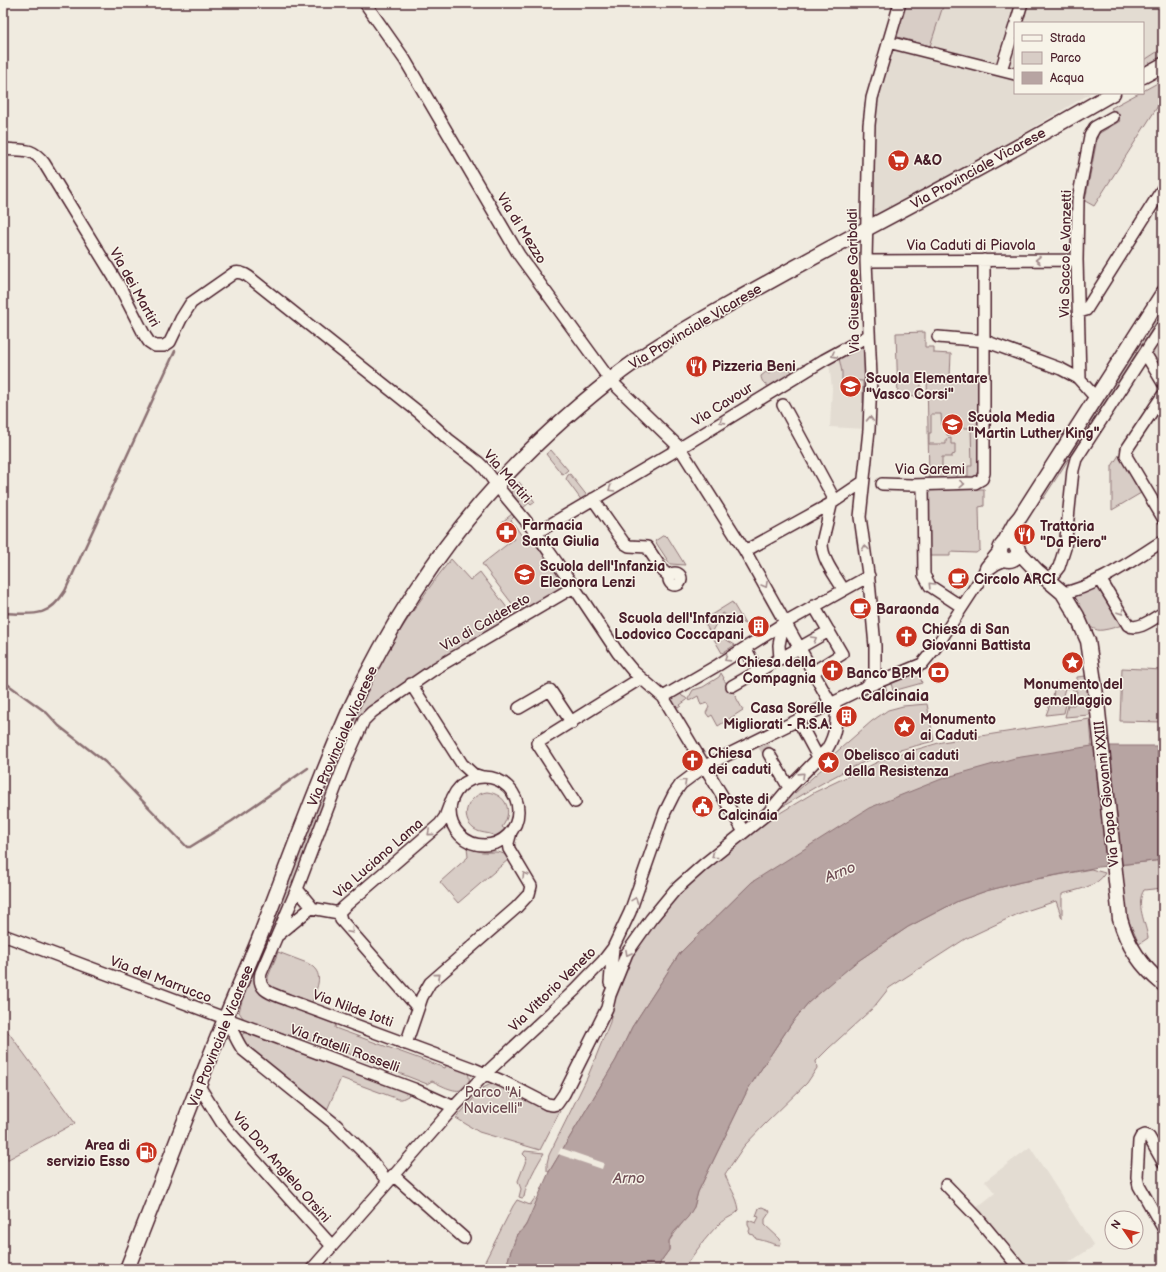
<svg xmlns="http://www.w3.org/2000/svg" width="1166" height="1272" font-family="'Balsamiq Sans',sans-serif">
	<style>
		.built { fill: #e3dcd2 }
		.green { fill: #d8cdc6; stroke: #917678 }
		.water { fill: #b7a4a2; stroke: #8b6f72 }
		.pier { fill: #f0ebe0 }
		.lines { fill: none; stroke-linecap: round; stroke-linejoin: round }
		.stream { stroke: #8b6f72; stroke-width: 2.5 }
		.minor-tunnel { stroke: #cfc2bc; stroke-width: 11; stroke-dasharray: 11 5.5; stroke-linecap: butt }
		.minor-casing { stroke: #4a1f2b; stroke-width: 14 }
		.major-casing { stroke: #4a1f2b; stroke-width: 17 }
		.minor { stroke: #f7f3e8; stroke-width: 11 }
		.major { stroke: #f7f3e8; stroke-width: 14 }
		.oneway { stroke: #a0898a }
		.labels { text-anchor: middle; stroke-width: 3; stroke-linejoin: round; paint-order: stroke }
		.poi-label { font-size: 14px; font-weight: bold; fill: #4a1f2b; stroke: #f7f3e8; text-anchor: start }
		.street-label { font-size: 14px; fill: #4a1f2b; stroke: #f7f3e8 }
		.park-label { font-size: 14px; fill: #6e4a52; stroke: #f7f3e8 }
		.water-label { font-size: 15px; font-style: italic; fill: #704e55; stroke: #f7f3e8 }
		.quarter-label { font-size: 16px; font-weight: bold; fill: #4a1f2b; stroke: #f7f3e8 }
	</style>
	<rect width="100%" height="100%" fill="#f0ebe0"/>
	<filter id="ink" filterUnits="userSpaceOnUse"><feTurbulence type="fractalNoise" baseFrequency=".025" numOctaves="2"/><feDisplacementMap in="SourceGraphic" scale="8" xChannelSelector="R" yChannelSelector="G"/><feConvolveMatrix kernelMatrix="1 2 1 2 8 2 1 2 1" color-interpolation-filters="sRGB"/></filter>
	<g filter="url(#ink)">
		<!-- built -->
		<path class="built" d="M905 3H1163V48L1143 61V23H1015V93H1091L868 226 873 124 877 97Z
			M865 344V429L830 427 832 388 829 363Z
			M927 377H978V473L966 478H929Z
			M1030 1147 1094 1246 1059 1269H1024L975 1209 995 1193 985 1181Z"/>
		<!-- green -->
		<path class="green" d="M905 3H944L930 46 894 36Z
			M1163 48V56L1143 68V61Z
			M1163 80V98L1094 206 1085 201 1098 134 1120 121 1111 108 1139 93H1143V91Z
			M1163 302V312L1043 499 1038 496Z
			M925 332V347H934V353L951 354 950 377H978V473L973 478H966V476H968V466H972L971 428H960V432H951V435H947V428H942L941 414H931V433H929V444H946V439L951 438V444H955V454L952 455V457H942V472H957V478H929L927 377 921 378V397L898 396 896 333Z
			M1163 335V348L1162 350 1163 353V377L1150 354Z
			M865 344 867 403H863V381L842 380V372L839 358Z
			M784 362 793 373 770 387C765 385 761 381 761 376L766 372 769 374Z
			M551 450 568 470 563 474 561 473 546 454Z
			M1119 455 1141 493 1112 510V466Z
			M570 474 588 497 582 501 566 479 568 475Z
			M519 482 535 502 531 505 529 503 523 508 511 492Z
			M928 489H984V506L979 507 980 550 976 553 950 552V556H928Z
			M512 514 514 517 511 520 524 539 529 535 564 584 563 588 529 609 522 600 528 609 520 614 482 564 514 539 502 522Z
			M664 535 666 537 667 536 685 565 670 564 655 541Z
			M451 559 470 580 480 572 514 617 410 679 369 708 256 979 336 1022 335 1028 445 1068 447 1064 468 1073C470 1079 470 1084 465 1088 457 1095 441 1085 432 1081L427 1084 332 1047 320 1043 291 1036 257 1023 254 1025 243 1018 239 1012 242 1001 354 713C381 659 413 607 451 559Z
			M1098 586 1101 590 1122 625C1116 627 1110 629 1103 630 1088 633 1076 610 1070 599Z
			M732 602 745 624 722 613 712 631 735 645 722 653 703 620Z
			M1122 668 1163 670V722L1120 721Z
			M721 673 724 678 723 679 732 690 743 710 718 726 712 715 709 717 706 713 709 707 707 703 701 705 698 696 689 701 688 699 693 690 703 687 719 677Z
			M919 673 922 683 893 691 891 683Z
			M1086 676 1089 715 1065 717 1068 705H1074L1077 691 1072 689V683H1077V677Z
			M1055 682 1070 683 1069 689 1065 688 1061 703 1066 704 1064 713 1046 715 1053 697Z
			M885 685 888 694 872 700 869 692Z
			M680 693 682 696 686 698 687 700 680 705 681 706 675 710 671 700 672 697Z
			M927 704 934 741C911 747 886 753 864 762 832 776 802 795 772 813L791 791 795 793 824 767 818 763 833 755 872 721 888 710 903 706Z
			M1090 719 1092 746 1085 748 752 882 680 953 632 1027 616 1060 549 1172 547 1171V1163L549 1155 588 1076 610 1022 611 1016 620 978 632 952 678 892 724 853 765 822 815 792 884 759 942 742Z
			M487 792C506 794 514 811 502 827L506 830 504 836 498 840 494 839 495 836C488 832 481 834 474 829 458 817 469 794 487 792Z
			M467 847C472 849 477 851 482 852 493 853 502 849 509 859L458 903 440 882 468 857Z
			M1163 860V888L1144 890C1135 904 1146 923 1148 938L1139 944 1128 919 1124 903 1119 865Z
			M1091 869 1105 873C1098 887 1076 890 1062 894V918L1056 901 1020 913 965 939 889 988 873 1008 829 1048 816 1061 817 1068 807 1083 764 1125 744 1146 725 1174C729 1188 737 1195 739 1210 733 1217 725 1218 719 1224 705 1238 694 1254 683 1269H658L661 1261 669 1250V1241L694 1207 698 1192 748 1089 791 1024 808 1003 830 983 855 963 908 927 958 901 986 891 1021 882Z
			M278 952 307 963C326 973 317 986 312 1002L273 988 268 984V977Z
			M3 1025 75 1123 3 1162Z
			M246 1032 409 1093 408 1096 402 1099H398L341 1078 327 1110 245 1048 240 1036Z
			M491 1084 508 1089 560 1111 540 1150 479 1132 456 1118 483 1088Z
			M525 1151 544 1153C537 1165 526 1183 524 1197L522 1198 519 1197 521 1189 518 1181 527 1158 523 1154Z
			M535 1198 537 1201C532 1212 528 1227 517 1234 514 1246 507 1256 507 1269H481L513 1206 517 1200 530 1205Z
			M762 1207 769 1210 770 1212 765 1219V1225L780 1239 781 1243 780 1245C774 1245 764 1240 756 1239L754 1235 750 1234 749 1231 750 1229 748 1225V1220L756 1223 759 1217 756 1216 759 1208Z"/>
		<!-- water -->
		<path class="water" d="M1092 746H1163V860L1098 867 1021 882 986 891 958 901 908 927 855 963 808 1003 791 1024 748 1089 698 1192 694 1207 688 1217 674 1232 669 1241V1250L661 1261 658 1269H507C507 1256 514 1246 517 1234L521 1232 526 1225 549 1172 616 1060 632 1027 680 953 752 882 869 808 944 778 1015 758Z"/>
		<!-- pier -->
		<path class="pier" d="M561 1148 604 1163 602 1169 558 1154Z"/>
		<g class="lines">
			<!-- stream -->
			<path class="stream" d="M3 613C32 614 48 619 65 591L175 351
				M3 681 47 713 59 726 105 762 187 847H190L232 821 308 768"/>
			<!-- minor-tunnel -->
			<path class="minor-tunnel" d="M763 745 769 754"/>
			<defs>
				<path id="minor" d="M365 3 405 60 519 255 610 380 680 448 745 551 831 704
					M1016 23 1022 3
					M888 42 1015 74
					M1001 70 1015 26
					M3 149C21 151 31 146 44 163L120 287 145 336 149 342 155 346H164L170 342 181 319 191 303 234 273C242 271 248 276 254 281L421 414 448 439 478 462 485 469 501 491 536 533 574 587 618 653 633 671 663 697 744 832
					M866 261 1077 260
					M1079 312 1086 310 1163 188
					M938 337 985 341 1061 369 1078 378 1096 398
					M1145 353 1163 383
					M1080 379 1077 260 1078 200 1090 136 1095 127 1113 117
					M1163 395 1127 449 1126 456 1163 518
					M783 405 833 497 822 543C822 560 835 575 843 589
					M882 484 912 485 975 483 982 479 984 473V260
					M923 485 924 575 930 586 962 607
					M593 499 624 543 629 546 647 547 663 571 670 577
					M536 533 680 448 824 360 868 336
					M745 551 832 503 863 482
					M989 569 996 564 1005 560
					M669 579a6 6 0 1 1 12 0a6 6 0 1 1-12 0Z
					M1100 579 1128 625C1138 632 1154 618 1163 613
					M1049 580 1059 567 1065 548 1073 470 1076 459 1163 325
					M574 587 436 668 372 712 364 720 346 760 297 889 261 973C256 992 274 994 288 1000L474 1069 502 1081 547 1104 553 1105 557 1104 564 1094 607 1008 610 995 627 953 651 919 675 890 703 865 768 813 789 788 827 749C835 736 839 717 834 703
					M1063 593C1096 587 1134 559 1163 541
					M745 648 758 671
					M780 659 779 645 783 624
					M813 672 842 654 814 606
					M411 684 462 764 473 774 482 777
					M732 686 829 631
					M866 687 872 680 875 670V646L869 581 860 517 869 430 871 377 866 261 869 125 872 98 900 3
					M663 697 718 665 783 624 869 576
					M519 708 550 690 572 723
					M798 720 819 759
					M769 754 789 788
					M450 811a34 34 0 1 1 68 0a34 34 0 1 1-68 0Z
					M575 802 537 743 641 678
					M311 908 339 913
					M3 935 414 1089 454 1107
					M277 936 311 908V906L297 889
					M610 983 613 948
					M418 1008 341 920 339 912 344 907 440 824 445 817 451 801
					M225 1019C233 1029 236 1041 243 1050L336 1125 370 1159 388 1182
					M406 1044 422 997 430 983 516 908 529 894 531 886 509 849 508 843 511 832
					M199 1086 222 1123 233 1136 332 1246
					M1163 1162 1149 1137 1145 1135 1141 1137 1139 1141 1137 1177 1139 1186 1163 1228
					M393 1175 464 1238
					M946 1185 976 1216 1020 1269
					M312 1269 454 1107 485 1074 575 990 603 961 613 948 630 912 665 812 674 794 681 784 705 766 798 720 861 689 922 664 936 647 983 575 986 567 999 551"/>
				<path id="major" d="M1143 76 1163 65
					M1000 551a9 9 0 1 1 18 0a9 9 0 1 1-18 0Z
					M1004 543 1015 523 1020 517 1163 293
					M1018 551 1037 571 1063 593 1077 616 1088 641 1097 702 1120 919C1127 945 1142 967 1163 984
					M127 1269C159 1189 189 1108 221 1029 233 999 247 969 259 939 289 862 317 783 351 707 387 629 439 548 497 485 531 447 569 413 609 381 649 349 694 324 738 299 781 275 823 252 866 229 949 185 1032 140 1113 93"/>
			</defs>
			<!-- minor casing -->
			<use href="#minor" class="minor-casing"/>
			<!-- major casing -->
			<use href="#major" class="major-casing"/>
			<!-- minor -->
			<use href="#minor" class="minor"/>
			<!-- major -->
			<use href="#major" class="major"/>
		</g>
		<!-- one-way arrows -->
		<defs><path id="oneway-chevron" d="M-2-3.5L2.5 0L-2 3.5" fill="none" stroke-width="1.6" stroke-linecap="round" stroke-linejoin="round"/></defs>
		<g class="oneway">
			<use href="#oneway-chevron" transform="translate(1038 260) rotate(-180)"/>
			<use href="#oneway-chevron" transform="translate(834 355) rotate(152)"/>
			<use href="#oneway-chevron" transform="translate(870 419) rotate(-88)"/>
			<use href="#oneway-chevron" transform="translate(722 421) rotate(148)"/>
			<use href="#oneway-chevron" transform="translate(962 484) rotate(-2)"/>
			<use href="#oneway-chevron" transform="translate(611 489) rotate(149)"/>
			<use href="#oneway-chevron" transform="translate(865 548) rotate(-99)"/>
			<use href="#oneway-chevron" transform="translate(765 585) rotate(60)"/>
			<use href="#oneway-chevron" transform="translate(931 585) rotate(-134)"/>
			<use href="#oneway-chevron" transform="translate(1121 612) rotate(58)"/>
			<use href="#oneway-chevron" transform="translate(814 639) rotate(-30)"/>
			<use href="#oneway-chevron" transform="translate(727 659) rotate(148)"/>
			<use href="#oneway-chevron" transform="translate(802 775) rotate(-44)"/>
			<use href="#oneway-chevron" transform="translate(684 782) rotate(-43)"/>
			<use href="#oneway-chevron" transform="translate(430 833) rotate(139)"/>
			<use href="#oneway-chevron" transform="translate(714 856) rotate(141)"/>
			<use href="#oneway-chevron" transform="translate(525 875) rotate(-121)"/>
			<use href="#oneway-chevron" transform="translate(635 900) rotate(-70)"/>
			<use href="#oneway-chevron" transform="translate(351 931) rotate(49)"/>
			<use href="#oneway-chevron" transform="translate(628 953) rotate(119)"/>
			<use href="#oneway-chevron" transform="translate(438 976) rotate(-41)"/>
		</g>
	</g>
	<!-- icons -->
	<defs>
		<symbol id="supermarket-disc" viewBox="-11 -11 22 22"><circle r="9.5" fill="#c8321e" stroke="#f7f3e8"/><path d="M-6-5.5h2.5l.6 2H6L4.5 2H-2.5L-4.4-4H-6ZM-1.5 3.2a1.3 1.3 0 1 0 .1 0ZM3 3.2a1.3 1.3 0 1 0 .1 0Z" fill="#fff"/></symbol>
		<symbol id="restaurant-disc" viewBox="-11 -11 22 22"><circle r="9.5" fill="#c8321e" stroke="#f7f3e8"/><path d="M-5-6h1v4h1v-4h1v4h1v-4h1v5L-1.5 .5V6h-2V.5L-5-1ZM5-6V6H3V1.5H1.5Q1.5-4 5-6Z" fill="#fff"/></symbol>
		<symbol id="school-disc" viewBox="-11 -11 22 22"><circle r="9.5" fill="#c8321e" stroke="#f7f3e8"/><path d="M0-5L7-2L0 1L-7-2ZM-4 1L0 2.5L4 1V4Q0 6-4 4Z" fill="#fff"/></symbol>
		<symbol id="pharmacy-disc" viewBox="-11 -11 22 22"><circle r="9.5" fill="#c8321e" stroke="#f7f3e8"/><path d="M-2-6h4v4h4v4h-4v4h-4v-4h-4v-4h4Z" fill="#fff"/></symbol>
		<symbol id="cafe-disc" viewBox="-11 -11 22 22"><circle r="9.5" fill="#c8321e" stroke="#f7f3e8"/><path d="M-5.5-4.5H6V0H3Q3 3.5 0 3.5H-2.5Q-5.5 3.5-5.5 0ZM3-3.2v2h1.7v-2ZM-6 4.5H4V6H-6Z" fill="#fff"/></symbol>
		<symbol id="building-disc" viewBox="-11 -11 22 22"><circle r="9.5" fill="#c8321e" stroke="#f7f3e8"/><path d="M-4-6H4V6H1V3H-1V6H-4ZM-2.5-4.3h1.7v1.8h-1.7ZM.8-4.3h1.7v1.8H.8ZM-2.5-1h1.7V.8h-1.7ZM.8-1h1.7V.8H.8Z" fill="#fff"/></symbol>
		<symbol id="church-disc" viewBox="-11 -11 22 22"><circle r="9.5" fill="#c8321e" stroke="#f7f3e8"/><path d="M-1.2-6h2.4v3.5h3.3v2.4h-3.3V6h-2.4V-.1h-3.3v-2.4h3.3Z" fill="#fff"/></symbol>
		<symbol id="sight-disc" viewBox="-11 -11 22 22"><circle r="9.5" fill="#c8321e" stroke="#f7f3e8"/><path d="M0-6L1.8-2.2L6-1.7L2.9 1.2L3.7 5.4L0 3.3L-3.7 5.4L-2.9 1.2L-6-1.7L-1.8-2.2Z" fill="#fff"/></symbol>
		<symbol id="bank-disc" viewBox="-11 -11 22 22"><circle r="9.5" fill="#c8321e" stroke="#f7f3e8"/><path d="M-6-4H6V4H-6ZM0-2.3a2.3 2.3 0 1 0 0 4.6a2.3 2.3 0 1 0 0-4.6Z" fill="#fff"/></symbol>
		<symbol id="civic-disc" viewBox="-11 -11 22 22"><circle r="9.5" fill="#c8321e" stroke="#f7f3e8"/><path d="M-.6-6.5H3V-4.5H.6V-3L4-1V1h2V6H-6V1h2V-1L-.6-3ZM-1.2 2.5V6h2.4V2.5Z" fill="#fff"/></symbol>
		<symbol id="fuel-disc" viewBox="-11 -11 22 22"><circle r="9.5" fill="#c8321e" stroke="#f7f3e8"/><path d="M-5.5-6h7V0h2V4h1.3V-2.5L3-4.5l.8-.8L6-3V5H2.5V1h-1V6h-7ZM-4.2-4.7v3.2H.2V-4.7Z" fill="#fff"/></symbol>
	</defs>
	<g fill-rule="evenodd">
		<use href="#supermarket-disc" x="886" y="148" width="25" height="25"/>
		<use href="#restaurant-disc" x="684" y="354" width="25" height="25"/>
		<use href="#school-disc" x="838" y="374" width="25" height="25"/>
		<use href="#school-disc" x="940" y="412" width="25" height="25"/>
		<use href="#pharmacy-disc" x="494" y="520" width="25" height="25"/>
		<use href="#restaurant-disc" x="1012" y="522" width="25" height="25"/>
		<use href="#school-disc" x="512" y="562" width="25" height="25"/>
		<use href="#cafe-disc" x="946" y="566" width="25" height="25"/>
		<use href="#cafe-disc" x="848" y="596" width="25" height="25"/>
		<use href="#building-disc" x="746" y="614" width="25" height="25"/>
		<use href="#church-disc" x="894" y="624" width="25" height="25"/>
		<use href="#sight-disc" x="1060" y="650" width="25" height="25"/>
		<use href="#church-disc" x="820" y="658" width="25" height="25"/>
		<use href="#bank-disc" x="926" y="660" width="25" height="25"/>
		<use href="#building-disc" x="834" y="704" width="25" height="25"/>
		<use href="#sight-disc" x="892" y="714" width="25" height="25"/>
		<use href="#church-disc" x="680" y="748" width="25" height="25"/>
		<use href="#sight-disc" x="816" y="750" width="25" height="25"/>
		<use href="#civic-disc" x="690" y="794" width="25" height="25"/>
		<use href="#fuel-disc" x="134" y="1140" width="25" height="25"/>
	</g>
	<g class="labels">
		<!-- poi labels -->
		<g class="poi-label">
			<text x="914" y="165">A&amp;O</text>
			<text x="712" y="371">Pizzeria Beni</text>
			<text x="866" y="383">Scuola Elementare<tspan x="866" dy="16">"Vasco Corsi"</tspan></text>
			<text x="968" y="422">Scuola Media<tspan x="968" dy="16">"Martin Luther King"</tspan></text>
			<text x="522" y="530">Farmacia<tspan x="522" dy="16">Santa Giulia</tspan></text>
			<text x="1040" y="531">Trattoria<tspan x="1040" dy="16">"Da Piero"</tspan></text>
			<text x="540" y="571">Scuola dell'Infanzia<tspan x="540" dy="16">Eleonora Lenzi</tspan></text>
			<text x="974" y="584">Circolo ARCI</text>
			<text x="876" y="614">Baraonda</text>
			<text x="744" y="623" text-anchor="end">Scuola dell'Infanzia<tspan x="744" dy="16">Lodovico Coccapani</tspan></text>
			<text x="922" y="634">Chiesa di San<tspan x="922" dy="16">Giovanni Battista</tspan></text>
			<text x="816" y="667" text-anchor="end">Chiesa della<tspan x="816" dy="16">Compagnia</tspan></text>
			<text x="922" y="678" text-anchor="end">Banco BPM</text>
			<text x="1073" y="689" text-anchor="middle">Monumento del<tspan x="1073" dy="16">gemellaggio</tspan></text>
			<text x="832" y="713" text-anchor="end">Casa Sorelle<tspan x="832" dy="16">Migliorati - R.S.A.</tspan></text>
			<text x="920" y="724">Monumento<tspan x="920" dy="16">ai Caduti</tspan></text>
			<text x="708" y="758">Chiesa<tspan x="708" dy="16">dei caduti</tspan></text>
			<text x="844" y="760">Obelisco ai caduti<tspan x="844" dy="16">della Resistenza</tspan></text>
			<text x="718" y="804">Poste di<tspan x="718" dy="16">Calcinaia</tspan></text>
			<text x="130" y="1150" text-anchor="end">Area di<tspan x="130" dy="16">servizio Esso</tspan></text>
		</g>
		<!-- street labels -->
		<g class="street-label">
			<text transform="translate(978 168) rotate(-29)" y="5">Via Provinciale Vicarese</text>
			<text transform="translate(522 228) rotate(58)" y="5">Via di Mezzo</text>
			<text x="971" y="250">Via Caduti di Piavola</text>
			<text transform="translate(1065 254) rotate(-89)" y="5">Via Sacco e Vanzetti</text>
			<text transform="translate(853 281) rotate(-91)" y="5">Via Giuseppe Garibaldi</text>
			<text transform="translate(135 287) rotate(61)" y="5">Via dei Martiri</text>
			<text transform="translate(695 326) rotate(-31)" y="5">Via Provinciale Vicarese</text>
			<text transform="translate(722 404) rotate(-32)" y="5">Via Cavour</text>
			<text x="930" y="474">Via Garemi</text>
			<text transform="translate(508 476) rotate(49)" y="5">Via Martiri</text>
			<text transform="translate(485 622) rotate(-30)" y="5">Via di Caldereto</text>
			<text transform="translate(342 736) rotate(-66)" y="5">Via Provinciale Vicarese</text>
			<text transform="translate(1106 794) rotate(-96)" y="5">Via Papa Giovanni XXIII</text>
			<text transform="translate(378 858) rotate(-41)" y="5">Via Luciano Lama</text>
			<text transform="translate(161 979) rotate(21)" y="5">Via del Marrucco</text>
			<text transform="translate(552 989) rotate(-44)" y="5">Via Vittorio Veneto</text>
			<text transform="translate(353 1008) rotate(20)" y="5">Via Nilde Iotti</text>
			<text transform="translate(220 1036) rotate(-68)" y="5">Via Provinciale Vicarese</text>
			<text transform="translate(345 1048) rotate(20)" y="5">Via fratelli Rosselli</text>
			<text transform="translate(282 1167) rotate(49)" y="5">Via Don Anglelo Orsini</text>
		</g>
		<!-- park labels -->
		<g class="park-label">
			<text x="493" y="1097">Parco "Ai<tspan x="493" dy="16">Navicelli"</tspan></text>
		</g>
		<!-- water labels -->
		<g class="water-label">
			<text transform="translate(840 872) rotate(-22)" y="5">Arno</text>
			<text x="629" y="1183">Arno</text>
		</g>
		<!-- quarter labels -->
		<g class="quarter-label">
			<text x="895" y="701">Calcinaia</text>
		</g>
	</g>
	<!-- margin -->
	<rect width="1166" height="1272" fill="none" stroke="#f7f3e8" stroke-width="16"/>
	<rect x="8" y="8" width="1150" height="1256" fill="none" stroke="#4a1f2b" stroke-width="1.5" filter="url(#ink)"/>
	<!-- legend -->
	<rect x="1014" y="22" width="130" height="72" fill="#f7f3e8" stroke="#b29e9c"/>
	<rect x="1022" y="35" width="20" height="6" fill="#f7f3e8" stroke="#b29e9c"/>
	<text x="1050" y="42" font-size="12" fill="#4a1f2b">Strada</text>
	<rect x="1022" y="52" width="20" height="12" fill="#d8cdc6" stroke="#b29e9c"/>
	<text x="1050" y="62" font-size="12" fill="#4a1f2b">Parco</text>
	<rect x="1022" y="72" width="20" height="12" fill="#b7a4a2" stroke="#b29e9c"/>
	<text x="1050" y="82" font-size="12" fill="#4a1f2b">Acqua</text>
	<!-- north arrow -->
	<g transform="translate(1124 1230) rotate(304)"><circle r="19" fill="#f7f3e8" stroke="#b29e9c"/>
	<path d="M0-3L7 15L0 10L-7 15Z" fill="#c8321e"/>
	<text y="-6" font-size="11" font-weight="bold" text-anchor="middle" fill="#4a1f2b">N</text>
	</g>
</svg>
